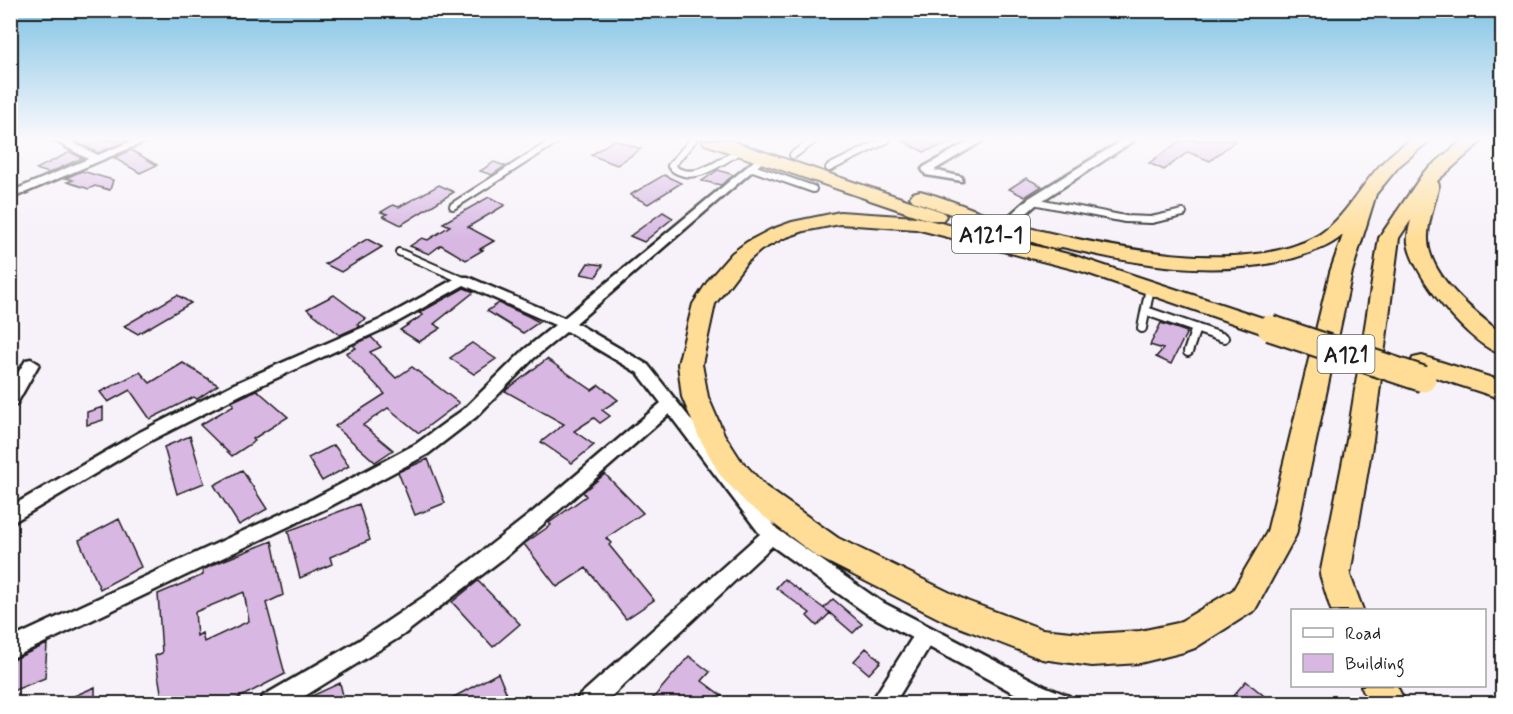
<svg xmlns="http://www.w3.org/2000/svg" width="1513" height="714" font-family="Mynerve,sans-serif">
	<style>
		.building { fill: #d8b7e3; stroke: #1c1c1c; stroke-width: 1.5; fill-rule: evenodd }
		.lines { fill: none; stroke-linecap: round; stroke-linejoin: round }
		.service-far1-casing { stroke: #1c1c1c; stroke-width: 10 }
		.service-casing { stroke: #1c1c1c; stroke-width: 12 }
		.minor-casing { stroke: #1c1c1c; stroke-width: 5 }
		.trunk-casing { stroke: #1c1c1c; stroke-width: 4 }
		.service-far1 { stroke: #fff; stroke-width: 6 }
		.service { stroke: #fff; stroke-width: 8 }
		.minor { fill: #fff; fill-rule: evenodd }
		.trunk { fill: #ffdd96; fill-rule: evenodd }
		.trunk-bridge-casing { stroke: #1c1c1c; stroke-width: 29; stroke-linecap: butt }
		.trunk-bridge { stroke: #ffdd96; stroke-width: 25 }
		.labels { text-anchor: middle; stroke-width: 4.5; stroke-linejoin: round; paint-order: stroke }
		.shield { fill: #fff; stroke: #606060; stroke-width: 1.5 }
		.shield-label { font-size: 22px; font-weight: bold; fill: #1c1c1c }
	</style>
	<rect width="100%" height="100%" fill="#f7f1f9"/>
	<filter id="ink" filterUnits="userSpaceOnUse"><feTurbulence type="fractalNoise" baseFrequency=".0167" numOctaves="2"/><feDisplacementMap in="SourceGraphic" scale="12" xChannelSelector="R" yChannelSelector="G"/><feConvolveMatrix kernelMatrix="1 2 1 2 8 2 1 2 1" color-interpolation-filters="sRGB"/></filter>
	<g filter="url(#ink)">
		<!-- building -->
		<path class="building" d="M72 140H129L98 153Z
			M614 140H615L641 149 617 165 591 155Z
			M900 140H952L953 142 924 152Z
			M1182 140H1236L1210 161 1188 152 1164 170 1149 163Z
			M131 150 157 165 140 173 114 158Z
			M70 152 82 158 49 173 36 169Z
			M494 162 505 166 492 175 480 171Z
			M718 170 734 175 721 185 702 181Z
			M82 171 113 180 110 190 95 186 89 189 67 182 73 180 66 178Z
			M664 175 681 183 648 204 630 195Z
			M1026 178 1042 186 1025 197 1009 189Z
			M439 185 454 192 401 225 383 216 387 214 381 212 393 205 399 207Z
			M489 197 505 205 468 227 494 241 480 249 483 250 466 260 441 245 429 254 410 246 422 238 428 240 450 226 443 223Z
			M663 212 673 218 644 242 630 236Z
			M367 239 382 247 341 272 325 264Z
			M588 263 603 265 596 277 581 274Z
			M464 288 474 292 434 324 441 328 419 342 400 330 423 315 419 313Z
			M177 295 191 303 138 334 124 326Z
			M334 295 366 319 357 324 360 326 340 335 307 309Z
			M499 303 528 316 539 322 523 333 487 311Z
			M1161 323 1187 332 1171 364 1156 357 1163 349 1150 345Z
			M371 337 381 347 370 352 396 378 412 367 459 403 419 433 388 408 363 425 393 450 375 462 335 426 385 394 346 353 356 348 353 345Z
			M472 343 496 359 474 374 450 358Z
			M547 359 592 390 599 385 618 400 602 410 610 416 600 423 594 418 574 431 594 445 572 463 541 442 564 424 505 391Z
			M183 363 218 385 197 399 194 397 150 419 130 390 108 402 100 392 140 372 150 383Z
			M257 390 288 417 253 439 255 441 232 456 200 425 234 405 231 402Z
			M103 407V420L87 425V412Z
			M190 436 204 483 177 494 164 447Z
			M334 445 349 466 322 481 308 458Z
			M428 459 445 503 415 515 398 472Z
			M242 470 267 509 239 525 214 485Z
			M605 474 643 513 606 538 611 543 609 545 654 600 626 619 586 568 557 587 524 544 551 525 549 523 586 496 583 492Z
			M359 504 370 540 330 557 332 564 300 578 288 531Z
			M119 519 141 567 100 589 79 540Z
			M272 541 283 595 266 603 285 674 227 704H163L155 656 162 653 158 594 203 575V570L217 563ZM244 592 249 621 204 642 202 633 197 636 195 612Z
			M784 579 830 613 817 626 807 616 810 613 776 588Z
			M478 581 520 624 493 647 452 602Z
			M833 599 862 624 853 633 824 608Z
			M47 644 45 678 10 692V661Z
			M866 648 881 661 869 674 854 661Z
			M689 656 710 672 702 681 722 696 717 704H648Z
			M498 673 511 704H441Z
			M1246 681 1274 704H1226Z
			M340 683 345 704H297L299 702Z
			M95 687V704H56Z"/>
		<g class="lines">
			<defs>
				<path id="service-far1" d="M693 140 671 166C691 186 721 162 740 150
					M793 155 814 140
					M750 167 813 189
					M829 168 886 140
					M1033 201 1125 219 1151 220 1183 213
					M453 206 556 140
					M399 252 463 280
					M1149 290 1150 287"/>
				<path id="service" d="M1146 311 1224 338
					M1142 328 1150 288
					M1188 352 1196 328"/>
				<path id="minor" d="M54 140H67L98 155 135 140H149L10 199V192L88 159Z
					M971 140H984L934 170 962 177V181L926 175 922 169 924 167Z
					M1123 140H1135L1037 204 1009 229H1001L999 226 1001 223 1029 198Z
					M761 155 765 156V160L576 323 648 365 777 529 880 601 1044 686 1069 696 1072 704H1034L929 647 894 704H870L912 638 866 613 772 546 603 704H576L579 696 760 534 669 414 509 554 403 635 292 704H260L263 696 358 641 425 596 529 515 661 403 638 373 567 331 534 358 476 417 428 454 325 509 10 659V639L313 499 416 444 464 409 524 350 555 325 464 285 390 326 246 392 150 441 10 524V507L138 433 234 384 380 320 458 277H468L564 318Z
					M31 359 39 364 16 405 10 407V386L26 360Z"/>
				<path id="trunk" d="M702 140H728L943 212 946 216 943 220H929L705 144Z
					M1410 140H1430L1399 166 1376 194 1352 272 1296 535 1255 610 1195 648 1184 652 1140 663 1092 666 1042 659 946 622 816 556 746 503 720 475 699 437 682 397 678 364 693 304 710 278 732 253 747 242 770 230 792 222 840 212 916 217 1072 255 1278 323 1282 328 1278 333 1270 336 1081 271 916 229 840 224 804 231 784 238 761 250 746 263 715 304 702 364 708 397 724 434 740 459 766 487 838 538 967 601 1042 629 1092 634 1140 631 1178 623 1233 590 1267 532 1330 272 1343 235C1328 248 1312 252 1294 258 1216 279 1138 265 1062 247L1054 249 1047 247 913 201 910 197 913 193 920 191C958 201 994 220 1033 229 1109 247 1241 276 1315 237 1341 223 1357 192 1376 170 1386 158 1397 149 1410 140Z
					M1463 140H1483L1437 181 1439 185C1435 203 1427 222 1428 240 1429 277 1476 313 1502 334V354C1471 347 1412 275 1408 243 1407 236 1409 228 1411 220L1399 238 1373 440 1350 575 1363 610H1331L1320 575 1347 440 1379 238 1424 172Z
					M1422 356 1502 381V399L1413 370 1410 364 1413 358Z
					M1361 686H1397L1406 704H1369Z"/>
			</defs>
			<!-- service-far1 casing -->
			<use href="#service-far1" class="service-far1-casing"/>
			<!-- service casing -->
			<use href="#service" class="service-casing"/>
			<!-- minor casing -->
			<use href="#minor" class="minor-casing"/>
			<!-- trunk casing -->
			<use href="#trunk" class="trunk-casing"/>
			<!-- service-far1 -->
			<use href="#service-far1" class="service-far1"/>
			<!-- service -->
			<use href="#service" class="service"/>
			<!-- minor -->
			<use href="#minor" class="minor"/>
			<!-- trunk -->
			<use href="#trunk" class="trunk"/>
			<defs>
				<path id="trunk-bridge" d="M1270 328 1423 379"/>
			</defs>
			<!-- trunk-bridge casing -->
			<use href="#trunk-bridge" class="trunk-bridge-casing"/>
			<!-- trunk-bridge -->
			<use href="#trunk-bridge" class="trunk-bridge"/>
		</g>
	</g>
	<!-- sky -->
	<linearGradient id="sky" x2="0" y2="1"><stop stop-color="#81c3e5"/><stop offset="0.58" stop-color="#fbf9fc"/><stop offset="1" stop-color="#fbf9fc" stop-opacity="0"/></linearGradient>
	<rect width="1513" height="240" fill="url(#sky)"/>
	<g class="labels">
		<!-- shield labels -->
		<g class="shield">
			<rect x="952" y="215" width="78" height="38" rx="4.5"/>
			<rect x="1317.5" y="335" width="57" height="38" rx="4.5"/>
		</g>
		<g class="shield-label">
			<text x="991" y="242">A121-1</text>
			<text x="1346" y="362">A121</text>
		</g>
	</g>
	<!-- margin -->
	<rect width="1513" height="714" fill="none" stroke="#fff" stroke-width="36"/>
	<rect x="18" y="18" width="1477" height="678" fill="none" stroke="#1c1c1c" stroke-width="2" filter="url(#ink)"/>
	<!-- legend -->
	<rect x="1291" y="609" width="195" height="78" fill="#ffffff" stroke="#a4a4a4" stroke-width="1.5"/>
	<rect x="1303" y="628" width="30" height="9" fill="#ffffff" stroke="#a4a4a4" stroke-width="1.5"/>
	<text x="1345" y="639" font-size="18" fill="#1c1c1c">Road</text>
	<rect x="1303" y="654" width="30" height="18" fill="#d8b7e3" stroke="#a4a4a4" stroke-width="1.5"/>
	<text x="1345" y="669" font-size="18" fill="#1c1c1c">Building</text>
</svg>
